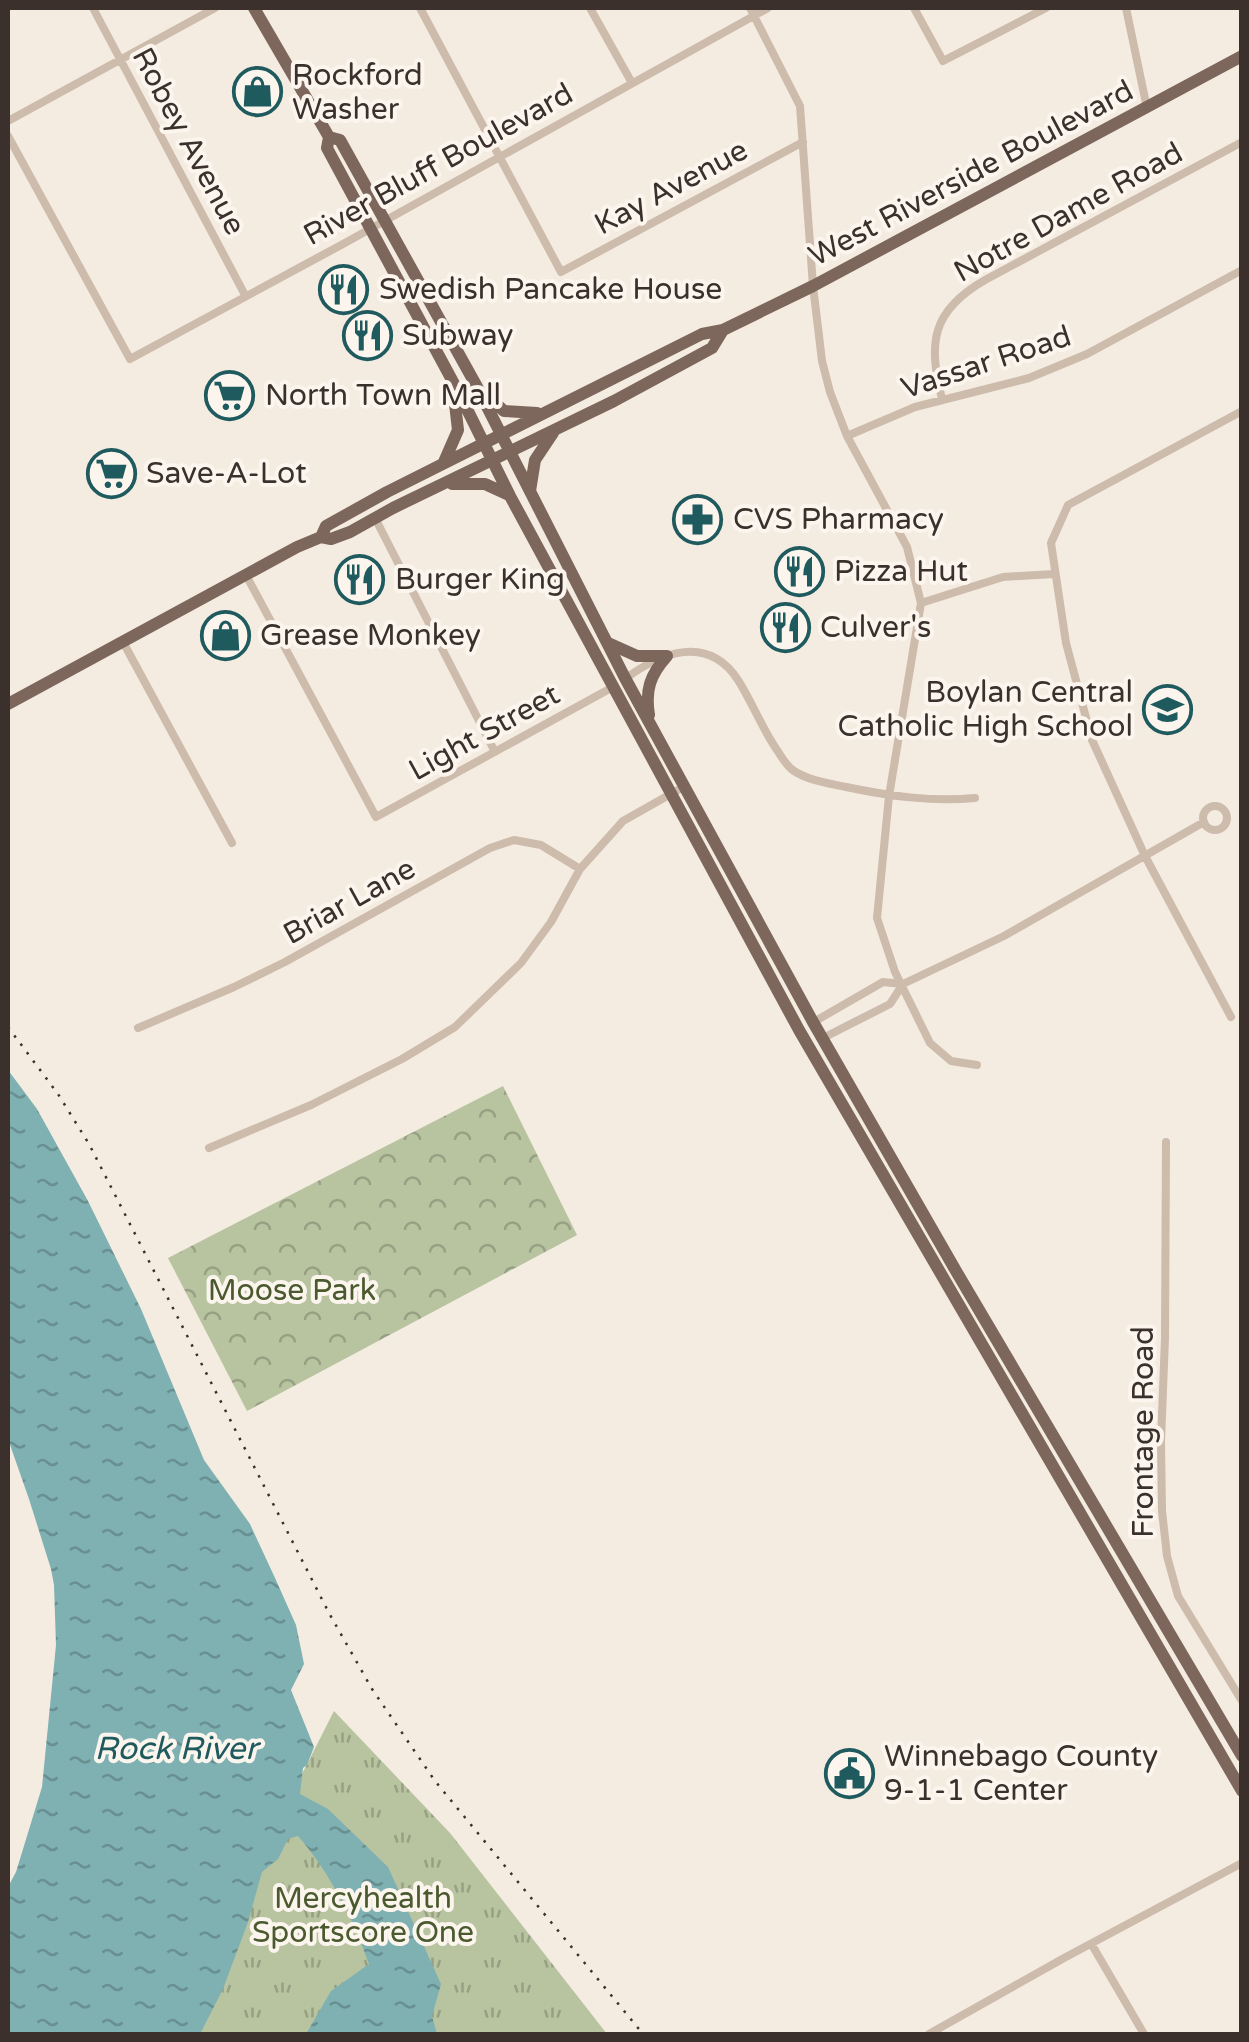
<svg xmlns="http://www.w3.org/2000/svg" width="1249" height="2042" font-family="'Varela Round',sans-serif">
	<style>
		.grass { fill: url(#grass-tufts) }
		.forest { fill: url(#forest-crowns) }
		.water { fill: url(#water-ripples) }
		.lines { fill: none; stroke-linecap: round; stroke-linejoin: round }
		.street { stroke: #cdbbac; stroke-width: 8 }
		.primary { stroke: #7d675c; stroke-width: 12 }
		.rail { stroke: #3b302b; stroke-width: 2.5; stroke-dasharray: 2.5 8; stroke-linecap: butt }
		.labels { text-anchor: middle; stroke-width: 8; stroke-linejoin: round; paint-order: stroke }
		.poi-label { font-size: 30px; fill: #3b302b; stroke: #fbf5ee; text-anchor: start }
		.street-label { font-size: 30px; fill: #3b302b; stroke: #fbf5ee }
		.park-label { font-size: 30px; fill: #4a5a2e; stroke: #fbf5ee }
		.water-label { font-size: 32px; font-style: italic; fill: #1f5a5e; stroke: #fbf5ee }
	</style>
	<defs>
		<pattern id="grass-tufts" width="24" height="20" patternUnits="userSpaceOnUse" patternTransform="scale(2.5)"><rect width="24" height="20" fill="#b8c4a0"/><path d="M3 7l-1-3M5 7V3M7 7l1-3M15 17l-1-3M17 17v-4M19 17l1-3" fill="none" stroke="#97a083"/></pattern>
		<pattern id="forest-crowns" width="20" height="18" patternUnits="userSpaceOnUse" patternTransform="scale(2.5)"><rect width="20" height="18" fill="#b8c4a0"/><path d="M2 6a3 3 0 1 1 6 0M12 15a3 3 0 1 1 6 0" fill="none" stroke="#97a083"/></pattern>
		<pattern id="water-ripples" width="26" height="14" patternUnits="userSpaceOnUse" patternTransform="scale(2.5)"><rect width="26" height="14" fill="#7fb0b2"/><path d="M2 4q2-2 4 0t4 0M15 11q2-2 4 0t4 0" fill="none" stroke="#699091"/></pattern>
	</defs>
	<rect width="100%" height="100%" fill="#f4ebe1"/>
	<!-- grass -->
	<path class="grass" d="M334 1711 450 1833 607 2034H170Z"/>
	<!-- forest -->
	<path class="forest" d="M503 1086 577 1235 247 1411 168 1258Z"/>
	<!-- water -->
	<path class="water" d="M8 1070 37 1109 88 1201 141 1309 204 1460 250 1524 275 1578 296 1625 304 1664 291 1690 314 1747 307 1765 303 1768 300 1794 328 1809 388 1867 441 1984 432 2016 437 2034H306L331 1991 369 1964C353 1918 330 1873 298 1836L288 1839 278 1859 262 1872 248 1922 223 1989 200 2034H8V1887L16 1872 42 1787 56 1645 54 1585 51 1569 29 1499 8 1439Z"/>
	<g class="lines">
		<!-- street -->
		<path class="street" d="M93 8 245 295
			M420 8 561 272 803 142
			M590 8 632 83
			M750 8 800 106 813 286 822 361 830 392 847 436 907 547 921 603 889 796 877 918 895 972 930 1043 951 1061 977 1065
			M914 8 943 61 1046 8
			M1126 8 1147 108
			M8 121 215 8
			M8 136 130 359 343 244 768 8
			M942 399C928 343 931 311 985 280L1242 142
			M847 436 915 407 1029 378 1087 354 1242 270
			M375 518 495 752
			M246 575 376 817 613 687
			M921 603 1003 577 1054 574
			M123 642 232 843
			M625 679C661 652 708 634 738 680 752 702 761 726 775 747 781 756 786 766 794 771 810 781 828 783 846 787 889 796 931 802 975 798
			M1203 818a12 12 0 1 1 24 0a12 12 0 1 1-24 0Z
			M1231 1017 1145 856 1092 740 1066 643 1051 543 1068 505 1242 411
			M812 1023 883 982 903 984 1004 936 1204 822
			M138 1028 234 987 285 962 490 848 514 840 541 845 580 869
			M821 1039 890 1004 903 984
			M1166 1142 1165 1338 1161 1441 1162 1511 1167 1556 1178 1596 1242 1701
			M209 1148 311 1105 402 1059 455 1027 521 963 551 922 580 869 623 821 685 786
			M1092 1945 1144 2034
			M929 2034 1064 1958 1242 1863"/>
		<!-- primary -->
		<path class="primary" d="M254 8 329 137 327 148 459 393 510 496 799 1030 1242 1791
			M329 137 340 140 476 385 625 678 813 1022 956 1271 1242 1756
			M484 393 504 411 537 413
			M444 462 458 430 455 404 459 393
			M452 484H485L509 495
			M530 491 535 460 553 433
			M321 537 326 526 387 492 702 334 723 330 813 286 1242 56
			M608 643 637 656H667
			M8 704 297 547 321 537 331 539 350 532 393 508 614 401 712 348 723 330
			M649 715C645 690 650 675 667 656"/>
		<!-- rail -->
		<path class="rail" d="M8 1027 58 1094 89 1144 329 1613 372 1689 435 1781 643 2034"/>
	</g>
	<!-- icons -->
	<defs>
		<symbol id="shop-ring" viewBox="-11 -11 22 22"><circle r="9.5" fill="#fbf5ee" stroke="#1f5a5e" stroke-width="1.5"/><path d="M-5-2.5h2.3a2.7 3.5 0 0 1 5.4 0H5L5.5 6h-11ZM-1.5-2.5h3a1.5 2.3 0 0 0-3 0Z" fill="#1f5a5e"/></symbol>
		<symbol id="restaurant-ring" viewBox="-11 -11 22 22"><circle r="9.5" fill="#fbf5ee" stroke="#1f5a5e" stroke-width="1.5"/><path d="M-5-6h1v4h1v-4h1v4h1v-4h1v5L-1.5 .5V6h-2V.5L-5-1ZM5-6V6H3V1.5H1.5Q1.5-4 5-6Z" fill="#1f5a5e"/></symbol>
		<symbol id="supermarket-ring" viewBox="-11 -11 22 22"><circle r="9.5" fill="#fbf5ee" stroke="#1f5a5e" stroke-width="1.5"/><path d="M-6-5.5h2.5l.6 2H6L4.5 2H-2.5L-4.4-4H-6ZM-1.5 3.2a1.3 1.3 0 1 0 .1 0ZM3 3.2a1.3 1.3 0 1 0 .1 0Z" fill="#1f5a5e"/></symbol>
		<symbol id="pharmacy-ring" viewBox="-11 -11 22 22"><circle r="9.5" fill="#fbf5ee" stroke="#1f5a5e" stroke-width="1.5"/><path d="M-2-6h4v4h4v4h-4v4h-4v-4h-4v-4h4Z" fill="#1f5a5e"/></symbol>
		<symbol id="school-ring" viewBox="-11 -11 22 22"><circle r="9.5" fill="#fbf5ee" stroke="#1f5a5e" stroke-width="1.5"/><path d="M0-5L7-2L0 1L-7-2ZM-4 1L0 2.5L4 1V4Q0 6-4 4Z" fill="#1f5a5e"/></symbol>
		<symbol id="civic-ring" viewBox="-11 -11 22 22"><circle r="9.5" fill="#fbf5ee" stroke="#1f5a5e" stroke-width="1.5"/><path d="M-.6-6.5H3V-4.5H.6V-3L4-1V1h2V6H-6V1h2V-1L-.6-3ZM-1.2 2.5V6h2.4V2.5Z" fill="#1f5a5e"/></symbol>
	</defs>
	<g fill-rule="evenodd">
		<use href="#shop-ring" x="230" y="64" width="55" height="55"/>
		<use href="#restaurant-ring" x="316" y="262" width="55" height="55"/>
		<use href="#restaurant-ring" x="340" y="308" width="55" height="55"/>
		<use href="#supermarket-ring" x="202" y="368" width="55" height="55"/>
		<use href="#supermarket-ring" x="84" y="446" width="55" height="55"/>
		<use href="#pharmacy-ring" x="670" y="492" width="55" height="55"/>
		<use href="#restaurant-ring" x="772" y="544" width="55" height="55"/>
		<use href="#restaurant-ring" x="332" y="552" width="55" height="55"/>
		<use href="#restaurant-ring" x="758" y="600" width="55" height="55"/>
		<use href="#shop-ring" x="198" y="608" width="55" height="55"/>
		<use href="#school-ring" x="1140" y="682" width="55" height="55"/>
		<use href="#civic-ring" x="822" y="1746" width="55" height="55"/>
	</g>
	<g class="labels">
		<!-- poi labels -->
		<g class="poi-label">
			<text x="292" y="85">Rockford<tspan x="292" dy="34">Washer</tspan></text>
			<text x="379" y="299">Swedish Pancake House</text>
			<text x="402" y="345">Subway</text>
			<text x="265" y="405">North Town Mall</text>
			<text x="146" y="483">Save-A-Lot</text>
			<text x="733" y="529">CVS Pharmacy</text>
			<text x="834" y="581">Pizza Hut</text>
			<text x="395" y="589">Burger King</text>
			<text x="820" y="637">Culver's</text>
			<text x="260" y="645">Grease Monkey</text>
			<text x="1133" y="702" text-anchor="end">Boylan Central<tspan x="1133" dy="34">Catholic High School</tspan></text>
			<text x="884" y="1766">Winnebago County<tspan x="884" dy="34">9-1-1 Center</tspan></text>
		</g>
		<!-- street labels -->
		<g class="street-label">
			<text transform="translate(189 141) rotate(62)" y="10">Robey Avenue</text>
			<text transform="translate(438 164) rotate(-29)" y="10">River Bluff Boulevard</text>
			<text transform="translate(971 173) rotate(-28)" y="10">West Riverside Boulevard</text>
			<text transform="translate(671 187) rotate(-28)" y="10">Kay Avenue</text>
			<text transform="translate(1068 212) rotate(-29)" y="10">Notre Dame Road</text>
			<text transform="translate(986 362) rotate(-18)" y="10">Vassar Road</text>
			<text transform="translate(484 732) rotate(-29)" y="10">Light Street</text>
			<text transform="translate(349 901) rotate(-29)" y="10">Briar Lane</text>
			<text transform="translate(1143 1432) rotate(-90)" y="10">Frontage Road</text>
		</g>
		<!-- park labels -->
		<g class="park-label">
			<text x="292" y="1300">Moose Park</text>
			<text x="363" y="1908">Mercyhealth<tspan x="363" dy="34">Sportscore One</tspan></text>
		</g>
		<!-- water labels -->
		<g class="water-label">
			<text x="176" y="1759">Rock River</text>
		</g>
	</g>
	<!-- border -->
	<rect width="1249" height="2042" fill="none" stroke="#3b302b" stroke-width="20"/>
</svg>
